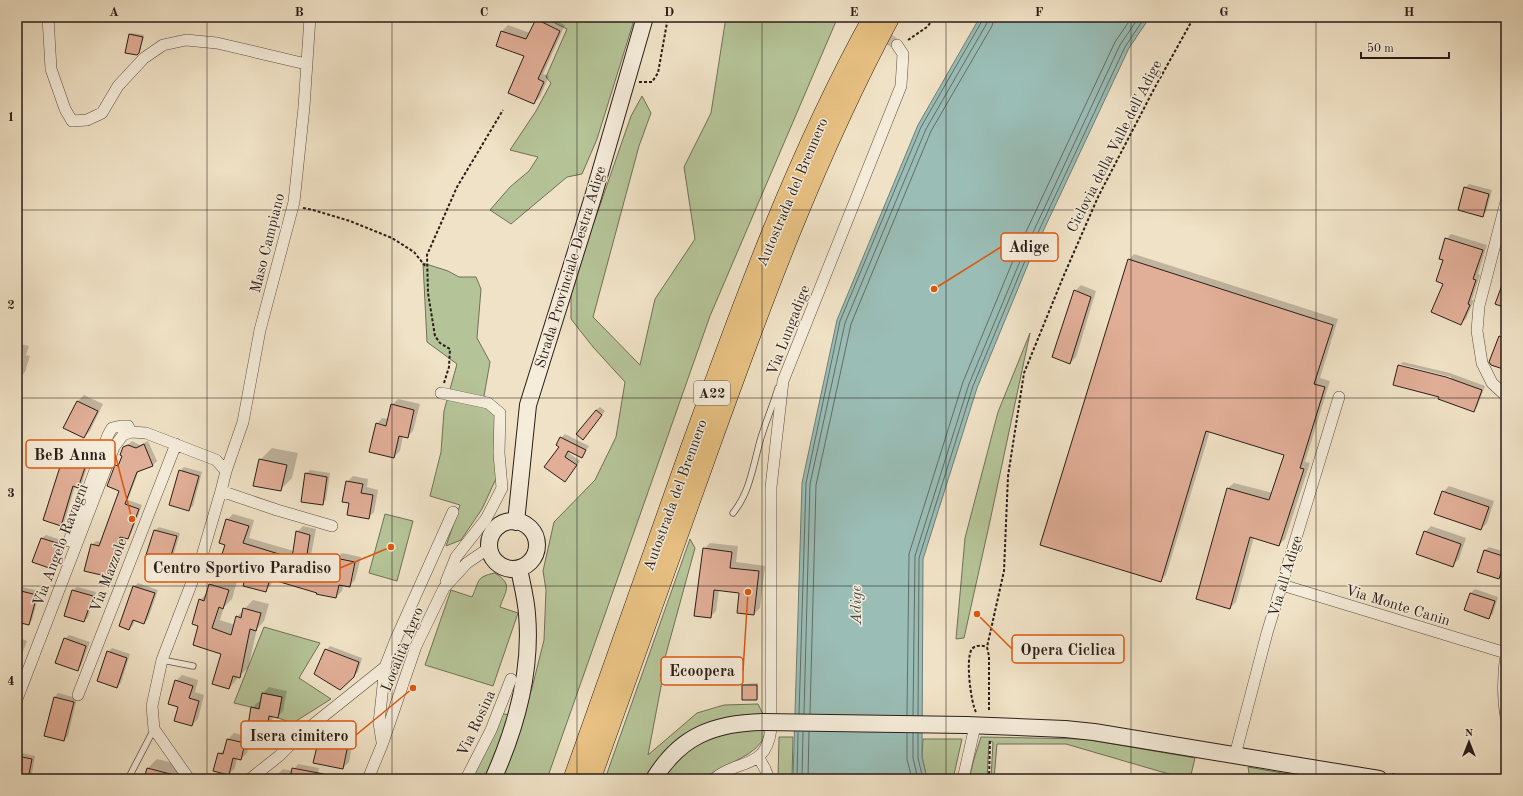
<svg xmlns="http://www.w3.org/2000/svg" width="1523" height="796" font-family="'Old Standard TT',serif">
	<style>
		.green { fill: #b5c498; stroke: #707058 }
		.water { fill: #9abdb6; stroke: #6d7d77 }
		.shadow { fill: #0003; fill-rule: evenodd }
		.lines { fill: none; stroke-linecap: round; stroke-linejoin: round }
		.shore { stroke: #626d67; stroke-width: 1 }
		.building { fill: #e1ae97; stroke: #2a1d18 }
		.street-tunnel { stroke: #c8bba3; stroke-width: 11; stroke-dasharray: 11 5.5; stroke-linecap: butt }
		.lane-casing { stroke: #5c4e44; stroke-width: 7 }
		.street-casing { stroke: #5c4e44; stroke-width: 12 }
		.secondary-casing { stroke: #2a1d18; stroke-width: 18 }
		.highway-casing { stroke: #2a1d18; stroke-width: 22 }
		.path { stroke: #2a1d18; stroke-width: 2; stroke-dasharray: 3 2; stroke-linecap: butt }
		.lane { stroke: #f5ecda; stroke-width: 5.5 }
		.street { stroke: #f5ecda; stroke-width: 11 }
		.secondary { stroke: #f5ecda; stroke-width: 16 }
		.highway { stroke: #e8c183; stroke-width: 21 }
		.secondary-bridge-casing { stroke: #2a1d18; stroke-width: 18; stroke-linecap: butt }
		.secondary-bridge { stroke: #f5ecda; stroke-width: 16 }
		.grid { fill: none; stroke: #2a1d18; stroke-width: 1; stroke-opacity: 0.55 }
		.labels { text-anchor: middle; stroke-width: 3; stroke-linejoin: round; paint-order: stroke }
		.shield { fill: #f5ecda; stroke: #675b52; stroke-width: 1 }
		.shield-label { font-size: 14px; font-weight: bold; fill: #2a1d18 }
		.street-label { font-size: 15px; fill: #2a1d18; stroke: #f5ecda }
		.water-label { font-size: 16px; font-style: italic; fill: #4c4d47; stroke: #f5ecda }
		.leader { fill: none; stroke: #de560d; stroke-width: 1.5 }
		.callout-dot { fill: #de560d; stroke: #f5ecda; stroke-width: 1.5 }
		.callout { fill: #f5ecda; stroke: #de560d; stroke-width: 1.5 }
		.callout-label { font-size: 16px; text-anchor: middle; font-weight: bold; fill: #2a1d18 }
		.neatline { fill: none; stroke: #2a1d18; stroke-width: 1.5 }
		.grid-label { font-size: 13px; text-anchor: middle; font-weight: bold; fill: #2a1d18 }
	</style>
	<rect width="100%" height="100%" fill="#f0e2c6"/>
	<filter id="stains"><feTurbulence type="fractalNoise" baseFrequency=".005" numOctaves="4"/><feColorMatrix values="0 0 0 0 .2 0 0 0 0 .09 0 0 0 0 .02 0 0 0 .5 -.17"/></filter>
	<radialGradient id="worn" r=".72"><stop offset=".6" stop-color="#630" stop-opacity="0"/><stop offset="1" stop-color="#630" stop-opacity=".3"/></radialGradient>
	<!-- green -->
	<path class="green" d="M543 17H635L597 139 582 174 567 177 511 224 490 210 510 187 529 171 538 157 510 150 536 111 551 83 546 77 567 29Z
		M726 17H836L837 19 710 316 547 779H502L532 688 544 640 546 590 543 571 554 522 595 480 616 437 625 382 593 347 571 319V283L598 211 631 116 642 96 651 113 639 146 593 317 640 365 655 299 695 239 684 167 711 113Z
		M423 263 448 271 459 277H476L481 289 477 338 490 362 484 396 505 413 500 470 482 509 461 540 446 546 460 505 430 496 441 452 444 411 457 364 427 342Z
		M1030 333 990 521 964 638 956 639 965 538 998 412Z
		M385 514 413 521 397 581 369 573Z
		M690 539 695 548 660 676H663L648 755 697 713 724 705 758 704 763 714C709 718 672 727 646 779H605Z
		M495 573C514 585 505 591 500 607L518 613 493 686 425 665 451 590 472 597C480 581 475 577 495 573Z
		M264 627 320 643 299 678 331 699 293 723 278 718 282 697 262 693 259 709 234 703Z
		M500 713 509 715 501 742 486 779H468Z
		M738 730H767C765 733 764 738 762 741 748 761 721 763 705 779H662C679 749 707 739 738 730Z
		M779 737H793L792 779H778Z
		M981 737 1084 739 1195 758 1190 779H1186L1066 744H997L994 779H991L993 742 989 741 987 779H969L974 759Z
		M923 739H962L953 779H927L922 757Z
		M1248 767 1316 779H1250Z
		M734 775 750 776 756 779H723Z"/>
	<!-- water -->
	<path class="water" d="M980 17H1150L1129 48 1031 257 977 388 923 559 922 757 927 779H793L802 483 837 320 918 125Z"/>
	<!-- shadow -->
	<path class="shadow" d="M539 17H548L565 25 543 74 549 76 540 97 534 103 525 55 497 45 502 31 508 25 530 33 537 20Z
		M132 33 144 35 140 50 137 54 130 34Z
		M1469 184 1492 190 1486 212 1482 215 1465 188Z
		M1451 234 1487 245 1478 274 1480 275 1472 300H1474L1466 319 1461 323 1444 283 1446 239Z
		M1506 245V261L1501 259Z
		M1134 254 1338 319 1320 378 1330 381 1305 462 1310 463 1285 539 1279 545 1254 537 1236 602 1230 608 1228 488 1234 483 1273 493 1285 454 1210 431 1166 575 1160 581 1129 260Z
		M1081 285 1096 291 1076 357 1070 363 1075 291Z
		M1505 331H1506V369L1499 337Z
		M17 343 29 346 26 355 30 356 25 372 19 378 17 377Z
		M1403 362 1450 373 1485 386 1477 407 1473 410 1439 398 1440 396 1394 384 1399 365ZM1400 364 1451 377V379L1400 366Z
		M84 395 103 404 90 431 84 437 65 428 78 401Z
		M398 399 420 404 413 431 407 437 403 436 400 451 394 457 377 424 382 418 388 419 392 405Z
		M600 407 605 411 587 435 596 410Z
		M17 419 21 435 17 440Z
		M565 434 589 446 582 456 570 451 569 453 580 461 568 477 561 446V438Z
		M132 441 140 445 148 441 157 461 153 465 139 470 128 500 142 505 131 534 128 538 122 536 113 572 110 576 92 545 96 541 102 542 120 490 116 466 121 462 124 448Z
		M71 445 92 452 82 483 78 487 75 486 65 521 61 525 67 449Z
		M272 448 298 453 292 478 280 490 260 460Z
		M184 467 202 472 193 506 189 509 180 471Z
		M310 470 330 473 326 500 322 504 306 474Z
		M353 476 368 479 367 487 378 490 374 512 368 518 350 502 347 482Z
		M1449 486 1494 501 1487 523 1481 529 1443 492Z
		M233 514 254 520 249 538 294 551 297 532 303 526 316 529 311 555 318 558 316 563 334 566 336 559 342 553 361 557 355 580 349 586 343 585 342 591 336 597 273 579 271 585 265 591 251 562 226 545 227 520Z
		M1431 526 1466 538 1459 559 1453 565 1425 532Z
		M159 527 180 533 173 557 169 561 155 530Z
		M46 535 64 541 55 564 51 568 42 538Z
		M710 543 738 546 736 562 765 566 760 608 754 614 740 592 719 590 716 611 710 617 704 549Z
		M1489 547 1506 552V564L1503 574 1499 578 1485 550Z
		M219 576 237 581 232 599 224 607 220 620 235 625 237 617 253 600 269 604 264 621 257 629 248 668 238 677 237 679 229 688 222 653 200 625V600L207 593 210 584Z
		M138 583 158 590 148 619 144 623 135 620 133 625 129 629 134 587Z
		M22 587 40 591 32 620 28 624 17 621V594Z
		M77 587 96 592 88 617 84 621 73 590Z
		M1475 589 1498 597 1493 614 1489 617 1465 610 1471 593Z
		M69 635 90 642 81 666 77 670 65 639Z
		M17 637 27 641 17 667Z
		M330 646 362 658 358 672 340 689 326 650Z
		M112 648 130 654 121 683 117 687 108 652Z
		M182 675 198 680 195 692 204 695 198 719 192 725 179 706 176 681Z
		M758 683V698L756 699 743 685 745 684Z
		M269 687 287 691 283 711 277 717 273 716 272 722 266 728 252 708 258 702H261L263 693Z
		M58 693 77 698 68 736 64 740 45 735 55 697Z
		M334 725 355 729 349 762 343 768 319 739 325 733H328Z
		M234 733 251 737 247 753 241 759 237 758 235 768 229 774 219 754 226 748 228 739Z
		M17 752 35 756 31 779H17Z
		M157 759 186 766 183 779H145L148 768Z
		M298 764 319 768 317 779H277L278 774 283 769 293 771Z"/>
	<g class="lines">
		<!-- shore -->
		<path class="shore" d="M799 714 806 483 840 321 921 127 982 21 983 17
			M804 714 810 484 845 323 926 129 987 23 988 17
			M810 714 816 485 851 324 931 131 992 26 994 17
			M907 715 909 554 963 382 1017 251 1115 42 1132 17
			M913 715 915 556 969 384 1023 254 1120 45 1139 17
			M918 715 919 558 973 386 1027 256 1125 47 1145 17
			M907 733V759L912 779
			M913 733V758L918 779
			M918 733V758L923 779
			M797 779 798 732
			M802 779 803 732
			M808 779 809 732"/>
	</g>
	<!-- building -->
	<path class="building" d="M536 19 560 31 538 79 544 82 534 104 508 93 524 56 496 46 501 31 526 39Z
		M129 34 143 37 139 53 137 55 125 53Z
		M1464 187 1489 194 1483 217 1458 210Z
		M1445 238 1483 250 1473 279 1476 280 1468 304 1470 305 1461 325 1431 312 1443 284 1436 281 1443 260 1439 259Z
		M1128 259 1333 325 1314 384 1325 387 1300 468 1304 469 1279 546 1250 537 1230 609 1196 599 1227 488 1269 500 1284 455 1206 431 1161 582 1040 545Z
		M1505 277H1506V308L1495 304Z
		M1074 290 1091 297 1070 364 1052 357Z
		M1499 336 1506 339V370L1491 365 1489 362Z
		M1398 365 1446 377 1482 390 1474 412 1438 399 1439 397 1393 385Z
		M77 401 98 411 84 438 63 428Z
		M391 404 414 410 408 438 399 436 394 458 369 452 376 423 386 426Z
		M596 410 602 415 583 440 576 434Z
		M560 437 586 450 582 458 568 451 565 457 577 465 565 482 544 467 559 447 556 445Z
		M144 444 153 466 137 472 125 504 139 509 128 539 120 537 110 577 84 571 91 544 99 546 119 491 107 486 115 465 118 466 122 456 120 455 123 447 128 445 136 448Z
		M66 448 89 456 78 488 73 486 61 526 43 520Z
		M259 459 287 465 281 491 253 486Z
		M179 470 199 476 189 511 169 505Z
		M305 473 327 477 323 505 301 502Z
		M346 481 363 484 361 493 373 495 369 519 347 515 349 503 342 502Z
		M1442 491 1489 507 1481 530 1434 514Z
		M226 519 249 526 243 543 292 558 296 531 310 535 306 561 312 564 311 568 332 573 335 558 355 562 350 587 339 585 336 598 316 594 317 593 270 579 266 592 243 586 250 563 222 554 225 545 219 543Z
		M154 530 177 536 169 562 146 555Z
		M1424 531 1461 544 1453 567 1416 554Z
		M41 538 60 544 52 569 32 562Z
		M703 548 732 552 730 568 759 571 754 615 737 613 739 593 714 590 711 618 694 616Z
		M1484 550 1506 557 1499 579 1477 572Z
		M209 584 229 590 223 609 219 607 212 628 231 635 236 616 241 618 243 608 261 613 256 631 250 629 240 678 233 676 229 689 212 684 221 654 193 645 198 626 192 624 199 599 204 601Z
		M133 586 155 593 144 624 133 620 129 630 119 626Z
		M17 590 37 595 29 625 17 622Z
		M72 590 93 596 84 622 64 616Z
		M1470 593 1495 601 1489 619 1464 610Z
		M64 638 86 646 78 671 55 663Z
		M325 649 359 662 354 677 340 690 314 674Z
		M107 651 127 658 117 688 97 681Z
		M175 680 193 686 189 698 199 701 192 726 174 721 178 707 168 704Z
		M742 685H757V700H742Z
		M262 693 282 697 278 718 269 716 267 729 248 725 251 707 259 709Z
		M54 697 74 702 64 741 44 736Z
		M327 730 350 735 343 769 313 763 319 738 326 739Z
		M227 739 245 743 241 760 233 758 229 775 213 771 218 753 223 754Z
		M17 756 32 759 28 779H17Z
		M147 768 178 776 177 779H144Z
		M292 768 324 774V779H290Z"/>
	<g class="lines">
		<!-- street-tunnel -->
		<path class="street-tunnel" d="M859 17 897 45"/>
		<defs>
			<path id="lane" d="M733 513C750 492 753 466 760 441 765 423 773 406 778 388
				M162 660 193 666
				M128 779 154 729"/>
			<path id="street" d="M48 17 51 69 65 109 72 121 87 120 102 113 118 86 144 58 163 45 186 40 217 43 306 64
				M1506 202 1479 306 1477 331 1482 363 1492 383 1506 396
				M441 393 488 403 500 413 499 453 502 488 486 519 456 557 446 582
				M221 491 277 510 332 526
				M69 541 108 435 112 428 121 426H128L131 432
				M1282 585 1506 653
				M1506 653C1503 675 1502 695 1506 717
				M78 695 176 444
				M17 699 114 447 123 435 131 432 146 433 216 460 226 471
				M771 714V487L783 381 901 86 903 54 897 45
				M382 742 379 723 385 667 396 639 453 512
				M1235 755 1267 633 1339 397
				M759 758 765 769 769 779
				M189 779 154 729 152 706 162 660 202 556 221 491 226 471 243 422 260 330 294 202 304 107 310 17
				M250 779 279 756 300 735 385 667
				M368 779 382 745 416 646 444 588 467 563 489 548
				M466 779 491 730 511 679
				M714 779C738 758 766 771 771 729
				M963 779 975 726"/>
			<path id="secondary" d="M489 545a24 24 0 1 1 48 0a24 24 0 1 1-48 0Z
				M516 522 528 405 593 197 645 17
				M966 725 1065 729 1094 732 1379 779
				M493 779C516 728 532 671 527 614 526 599 522 584 519 569
				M654 779C680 736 714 723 763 722"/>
			<path id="highway" d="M574 779C613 669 652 559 691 449 744 302 798 154 874 17
				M590 779C629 669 668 559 708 449 761 302 815 155 889 17"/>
		</defs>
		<!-- lane casing -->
		<use href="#lane" class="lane-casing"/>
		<!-- street casing -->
		<use href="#street" class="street-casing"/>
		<!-- secondary casing -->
		<use href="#secondary" class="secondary-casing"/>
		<!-- highway casing -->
		<use href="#highway" class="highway-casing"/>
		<!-- path -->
		<path class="path" d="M908 40 927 27 935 17
			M639 82H652L658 73 668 17
			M303 208 313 210 350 221 392 238 414 252 426 267
			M444 383 449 367 450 349 440 343 435 336 428 293 427 255 457 187 503 110
			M989 710V656L987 647 1004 571 1008 476 1024 373 1064 275 1098 197 1154 89 1194 17
			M976 712C971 703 965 658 972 649 975 645 982 645 987 647
			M1392 774 1422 779
			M989 779 990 741"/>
		<!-- lane -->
		<use href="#lane" class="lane"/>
		<!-- street -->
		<use href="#street" class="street"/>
		<!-- secondary -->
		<use href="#secondary" class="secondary"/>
		<!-- highway -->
		<use href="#highway" class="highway"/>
		<defs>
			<path id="secondary-bridge" d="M763 722 966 725"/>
		</defs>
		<!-- secondary-bridge casing -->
		<use href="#secondary-bridge" class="secondary-bridge-casing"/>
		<!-- secondary-bridge -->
		<use href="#secondary-bridge" class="secondary-bridge"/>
	</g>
	<!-- grid -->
	<path class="grid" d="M207 17V779M392 17V779M577 17V779M762 17V779M946 17V779M1131 17V779M1316 17V779M17 210H1506M17 398H1506M17 586H1506"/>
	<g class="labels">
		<!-- shield labels -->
		<rect class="shield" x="694" y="381" width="36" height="24" rx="3"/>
		<g class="shield-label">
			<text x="712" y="398">A22</text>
		</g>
		<!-- street labels -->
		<g class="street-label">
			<text transform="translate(1114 146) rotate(-63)" y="5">Ciclovia della Valle dell'Adige</text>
			<text transform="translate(792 192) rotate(-67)" y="5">Autostrada del Brennero</text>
			<text transform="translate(267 243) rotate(-76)" y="5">Maso Campiano</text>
			<text transform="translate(570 267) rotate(-73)" y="5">Strada Provinciale Destra Adige</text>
			<text transform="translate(788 330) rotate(-69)" y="5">Via Lungadige</text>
			<text transform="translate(675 495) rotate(-70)" y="5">Autostrada del Brennero</text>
			<text transform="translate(60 545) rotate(-69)" y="5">Via Angelo Ravagni</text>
			<text transform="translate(108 575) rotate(-69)" y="5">Via Mazzole</text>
			<text transform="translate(1285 576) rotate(-73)" y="5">Via all'Adige</text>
			<text transform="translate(1398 605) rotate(17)" y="5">Via Monte Canin</text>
			<text transform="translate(402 649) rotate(-68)" y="5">Località Agro</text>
			<text transform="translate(476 723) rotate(-65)" y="5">Via Rosina</text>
		</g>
		<!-- water labels -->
		<g class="water-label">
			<text transform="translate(855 605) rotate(-90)" y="6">Adige</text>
		</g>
	</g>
	<!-- callouts -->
	<path class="leader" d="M934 289L1001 247M132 519L115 454M391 547L340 568M977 614L1012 649M748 592L743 671M413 688L356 735"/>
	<g class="callout-dot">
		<circle cx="934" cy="289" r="4"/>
		<circle cx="132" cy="519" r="4"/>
		<circle cx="391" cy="547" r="4"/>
		<circle cx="977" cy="614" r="4"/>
		<circle cx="748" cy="592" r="4"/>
		<circle cx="413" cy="688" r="4"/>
	</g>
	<g class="callout">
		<rect x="1001" y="233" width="57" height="28" rx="4"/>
		<rect x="26" y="440" width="89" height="28" rx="4"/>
		<rect x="145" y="554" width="195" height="28" rx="4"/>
		<rect x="1012" y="635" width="112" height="28" rx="4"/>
		<rect x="661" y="657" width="82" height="28" rx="4"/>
		<rect x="241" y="721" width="115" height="28" rx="4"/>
	</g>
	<g class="callout-label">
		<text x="1029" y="252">Adige</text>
		<text x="70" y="460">BeB Anna</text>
		<text x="242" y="573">Centro Sportivo Paradiso</text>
		<text x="1068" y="655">Opera Ciclica</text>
		<text x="702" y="676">Ecoopera</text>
		<text x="299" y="741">Isera cimitero</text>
	</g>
	<!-- margin -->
	<rect width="1523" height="796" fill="none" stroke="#f0e2c6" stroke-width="44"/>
	<!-- north arrow -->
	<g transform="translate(1469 742)" stroke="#f5ecda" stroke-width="3" paint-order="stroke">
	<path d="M0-3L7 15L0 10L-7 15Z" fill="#2a1d18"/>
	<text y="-6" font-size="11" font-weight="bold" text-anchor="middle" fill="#2a1d18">N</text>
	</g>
	<!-- scale -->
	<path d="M1361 52v6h88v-6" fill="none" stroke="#2a1d18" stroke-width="2"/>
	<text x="1367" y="52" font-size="12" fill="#2a1d18" stroke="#f5ecda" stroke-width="3" paint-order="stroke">50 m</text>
	<rect x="22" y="22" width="1479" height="752" class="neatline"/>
	<g class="grid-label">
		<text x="114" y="16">A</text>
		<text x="299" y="16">B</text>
		<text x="484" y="16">C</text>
		<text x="669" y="16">D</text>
		<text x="854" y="16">E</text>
		<text x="1039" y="16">F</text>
		<text x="1224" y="16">G</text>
		<text x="1409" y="16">H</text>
		<text x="11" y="121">1</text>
		<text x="11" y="309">2</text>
		<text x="11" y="497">3</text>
		<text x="11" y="685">4</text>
	</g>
	<rect width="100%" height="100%" filter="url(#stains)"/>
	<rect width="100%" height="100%" fill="url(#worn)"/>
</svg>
